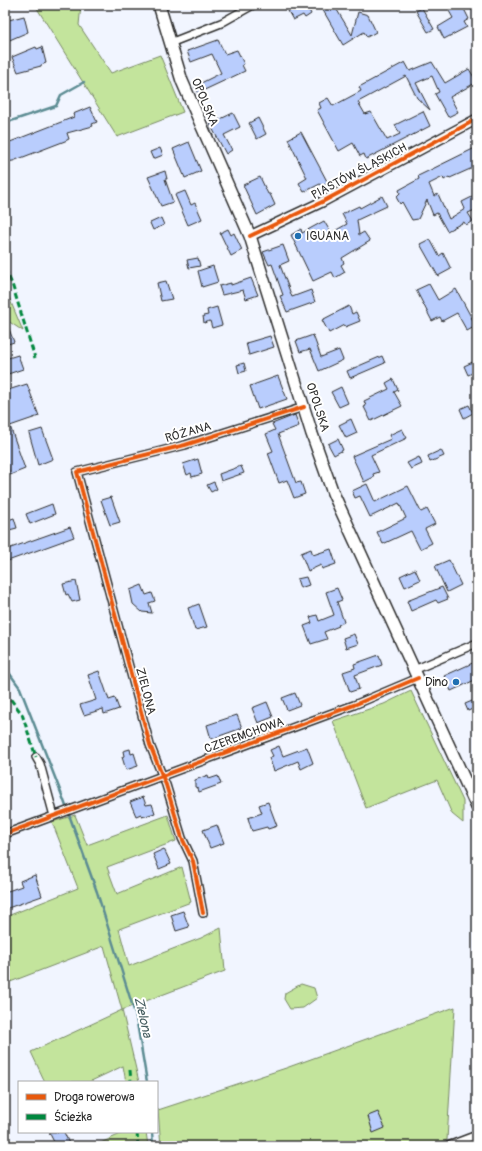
<svg xmlns="http://www.w3.org/2000/svg" width="482" height="1151" font-family="Pangolin,sans-serif">
	<style>
		.green { fill: #c3e49c; stroke: #778864 }
		.lines { fill: none; stroke-linecap: round; stroke-linejoin: round }
		.stream { stroke: #5c8c93; stroke-width: 2.5 }
		.building { fill: #b9cdfd; stroke: #2b2b2b }
		.minor-casing { stroke: #2b2b2b; stroke-width: 10 }
		.tertiary-casing { stroke: #2b2b2b; stroke-width: 12 }
		.primary-casing { stroke: #2b2b2b; stroke-width: 14 }
		.minor { stroke: #fff; stroke-width: 7 }
		.tertiary { stroke: #fff; stroke-width: 9 }
		.primary { stroke: #fff; stroke-width: 11 }
		.quiet { stroke: #00873e; stroke-width: 3; stroke-dasharray: 6 3; stroke-linecap: butt }
		.cycleway-casing { stroke: #fff; stroke-width: 6 }
		.cycleway { stroke: #e8590c; stroke-width: 4 }
		.poi-dot { fill: #1f6fb2; stroke: #fff; stroke-width: 1.5 }
		.labels { text-anchor: middle; stroke-width: 4; stroke-linejoin: round; paint-order: stroke }
		.street-label { font-size: 12px; fill: #2b2b2b; stroke: #fff }
		.poi-label { font-size: 12px; fill: #2b2b2b; stroke: #fff; text-anchor: start }
		.water-label { font-size: 13px; font-style: italic; fill: #445c5f; stroke: #fff }
	</style>
	<rect width="100%" height="100%" fill="#f1f5ff"/>
	<filter id="ink" filterUnits="userSpaceOnUse"><feTurbulence type="fractalNoise" baseFrequency=".025" numOctaves="2"/><feDisplacementMap in="SourceGraphic" scale="8" xChannelSelector="R" yChannelSelector="G"/><feConvolveMatrix kernelMatrix="1 2 1 2 8 2 1 2 1" color-interpolation-filters="sRGB"/></filter>
	<g filter="url(#ink)">
		<!-- green -->
		<path class="green" d="M35 5H81L79 25 111 73 160 55 183 112 117 137Z
			M5 288 23 331 5 319Z
			M411 691 463 801V823L452 814 437 780 366 808 333 721 384 704Z
			M75 815 87 845 168 815 176 841 107 867 117 894 182 867 191 902 119 929 129 966 201 938 221 928 225 971 122 1010 139 1082H126L123 1066 89 1082H45L31 1052 122 1010 104 946 5 984V917L78 888 52 822Z
			M301 984 314 988 317 998 303 1008 290 1009 284 999 285 993Z
			M455 1007 447 1140 431 1146H161L158 1110 286 1068Z
			M125 1132H146L148 1146H94Z"/>
		<g class="lines">
			<!-- stream -->
			<path class="stream" d="M5 123 56 106 61 95 84 82
				M5 667 20 688 63 798 97 892 136 1017 147 1082
				M475 831 477 835
				M152 1132 153 1146"/>
		</g>
		<!-- building -->
		<path class="building" d="M299 5H304L306 9 308 8 311 14 305 18 303 15 293 20 288 11Z
			M320 5H334L352 35 358 12 368 15 376 32 367 37 364 32 343 45Z
			M462 5 469 19 464 22 467 27 444 39 438 27 453 18 449 11Z
			M422 8 434 29 428 32 416 11Z
			M24 16 28 32 5 42V21Z
			M218 40 225 54 237 50 244 64 242 65 245 71 198 93 195 86 221 73 212 54 191 62 187 51Z
			M36 47 37 49 42 47 46 63 41 65V66L18 72 12 57Z
			M405 62 410 71 432 62 445 83 469 69 477 82 450 97 458 112 448 117 435 94 439 92 432 76 416 83 430 110 417 98 406 76 358 102 365 114 371 112 387 140 400 134 395 125 423 111 430 126 366 159 364 154 360 156 353 143 339 151 317 110 321 108 319 103 328 98 333 106 361 91 359 87Z
			M90 107 97 122 92 124 93 126 67 133 69 139 65 141 13 161 5 162V144L74 117 73 114Z
			M233 113 240 127 224 135 232 150 226 154 210 124Z
			M258 118 266 134 257 139 249 123Z
			M301 132 328 183 322 186 320 184 304 192 299 183 307 178 288 139Z
			M189 142 201 171 185 178 173 149Z
			M477 147V166L450 178 449 177 444 180 443 177 429 184 434 196 438 194 449 219 465 209 462 202 474 196 477 201V209L468 213 473 221 466 225 464 222 447 231 437 213 433 215 427 200 418 219 412 220 402 202 400 204 396 197 400 193 399 190 419 179 418 176Z
			M160 148 163 155 153 159 150 152Z
			M165 171 167 179H165L173 202 161 206 148 177Z
			M260 177 268 194H270L275 205 257 215 243 185Z
			M185 191 191 205 195 203 202 219 188 225 175 195Z
			M382 196 387 206 357 220 359 235 364 232 370 241 342 258 344 263 341 265 345 272 335 278 332 272 313 281 291 235 301 229 302 233 324 221 331 233 347 224 342 214 359 206 360 208Z
			M161 218 164 225 153 230 150 223Z
			M228 229 231 235 234 233 242 250 231 256 220 233Z
			M430 239 439 256 443 253 451 269 438 276 420 244Z
			M283 245 289 261 280 265 292 297 311 290 315 302 287 312 280 296 283 295 272 264 269 265 263 252Z
			M198 258 200 266 189 268 187 260Z
			M213 266 218 282 202 287 198 271Z
			M251 278 258 295 246 299 243 290 222 295 219 286 231 283V285Z
			M166 281 172 299 161 301 157 283Z
			M429 284 438 300 456 289 476 326 467 331 457 313 442 321 440 317 432 321 416 290Z
			M349 306 352 314 356 312 360 321 345 327 344 325 329 333 322 320Z
			M217 307 222 325 212 328 210 321 204 323 203 316 208 315 207 310Z
			M5 319 14 342 5 345Z
			M313 335 321 357 339 350 343 360 319 371 310 349 300 352 296 341Z
			M270 336 274 347 249 355 246 343Z
			M18 355 23 369 5 375V359Z
			M382 356 385 363 350 378 347 371Z
			M477 360V371L468 375 464 366Z
			M244 363 246 371 239 373 237 365Z
			M278 376 287 399 258 409 250 386Z
			M393 379 398 390 394 392 402 406 371 421 364 407 366 406 364 401 389 389 386 383Z
			M27 384 39 416 10 426 25 469 10 475 5 455V391Z
			M341 387 348 403 339 407 331 392Z
			M469 405 473 413 464 418 460 409Z
			M295 415 299 426 278 434 296 483 301 482 305 494 294 498 287 480 279 483 268 453 273 451 266 434 275 430 272 424Z
			M351 419 357 433 346 438 339 425Z
			M42 429 53 459 38 465 29 433Z
			M402 429 407 438 371 455 379 472 373 474 374 477 364 482 352 456 391 439 389 435Z
			M338 439 343 450 334 455 328 444Z
			M441 450 444 456 430 462 428 456Z
			M419 457 422 464 411 469 407 463Z
			M198 459 202 474 192 477 191 473 187 475 183 464Z
			M241 466 244 473 221 481 219 474Z
			M214 482 217 489 211 492 207 485Z
			M367 484 375 502 408 486 421 512 427 509 435 524 425 529 432 543 420 549 411 531 383 544 377 532 406 518 399 503 370 517 360 496 355 498 352 491Z
			M111 497 120 522 110 525 101 500Z
			M52 504 55 514 30 524 26 514Z
			M14 518 17 528 5 531V521Z
			M70 527 74 537 5 562V550Z
			M311 549 313 555 331 549 336 564 322 569 321 565 308 571 301 553Z
			M449 560 461 585 447 592 435 566Z
			M415 569 420 580 405 587 400 576Z
			M306 577 309 585 300 588 297 579Z
			M76 581 80 600 72 602 68 594 66 595 63 584Z
			M142 585 146 595 152 593 155 601 149 603 152 613 142 612 133 604 130 590Z
			M442 587 448 599 438 603 436 600 411 611 407 601Z
			M337 588 342 600 337 602 344 622 338 625 339 626 324 632 327 639 311 644 304 626 312 623 310 617 317 615 319 621 334 615 326 592Z
			M199 604 207 627 195 630 188 608Z
			M354 634 358 644 346 648 343 638Z
			M379 655 382 665 355 675 359 689 350 692 343 672 355 668 354 664Z
			M477 661V679L451 691 444 676Z
			M99 671 109 700 115 698 119 709 104 714 103 709 84 715 80 705 96 700 88 675Z
			M295 693 300 705 287 710 282 698Z
			M477 699V707L468 711 465 704Z
			M267 702 273 717 258 723 252 708Z
			M237 715 242 728 211 739 207 725Z
			M279 746 283 756 307 747 313 763 301 769 298 761 274 771 269 758 273 756 270 750Z
			M130 749 131 754 134 753 138 766 126 770 122 757 124 756 123 751Z
			M208 775 209 779 218 776 221 784 199 792 198 788 195 787V780Z
			M143 797 146 805 152 804 155 813 142 817 141 814 136 816 130 802Z
			M268 802 277 826 268 829 267 827 252 831 248 818 262 813 259 805Z
			M217 825 224 843 210 848 203 830Z
			M164 849 171 864 159 869 153 854Z
			M35 875 42 896 5 909V892L22 886 20 881Z
			M183 911 189 927 176 931 171 915Z
			M378 1112 385 1128 373 1133 368 1116Z
			M49 1132H64L70 1146H56Z"/>
		<g class="lines">
			<defs>
				<path id="minor" d="M170 43 221 23 253 5
					M414 670 477 643
					M36 757 40 764 54 816
					M5 834 354 705 418 678
					M203 913 193 861 182 838 166 785 150 745 77 472 185 445 304 407
					M448 1146 477 1135"/>
				<path id="tertiary" d="M250 236 322 202 477 119"/>
				<path id="primary" d="M159 5 182 81 250 236 312 434 333 493 477 807"/>
			</defs>
			<!-- minor casing -->
			<use href="#minor" class="minor-casing"/>
			<!-- tertiary casing -->
			<use href="#tertiary" class="tertiary-casing"/>
			<!-- primary casing -->
			<use href="#primary" class="primary-casing"/>
			<!-- minor -->
			<use href="#minor" class="minor"/>
			<!-- tertiary -->
			<use href="#tertiary" class="tertiary"/>
			<!-- primary -->
			<use href="#primary" class="primary"/>
			<!-- quiet -->
			<path class="quiet" d="M5 269 12 284 35 358
				M5 692 22 714 36 757
				M130 1070 131 1082
				M137 1132 138 1146
				M452 1144 453 1146"/>
			<defs>
				<path id="cycleway" d="M250 236 322 202 477 119
					M5 834 354 705 418 678
					M203 913 193 861 182 838 166 785 150 745 77 472 185 445 304 407"/>
			</defs>
			<!-- cycleway casing -->
			<use href="#cycleway" class="cycleway-casing"/>
			<!-- cycleway -->
			<use href="#cycleway" class="cycleway"/>
		</g>
	</g>
	<!-- markers -->
	<g class="poi-dot">
		<circle cx="298" cy="236" r="4"/>
		<circle cx="456" cy="682" r="4"/>
	</g>
	<g class="labels">
		<!-- street labels -->
		<g class="street-label">
			<text transform="translate(205 102) rotate(67)" y="4">OPOLSKA</text>
			<text transform="translate(359 171) rotate(-28)" y="4">PIASTÓW ŚLĄSKICH</text>
			<text transform="translate(318 407) rotate(72)" y="4">OPOLSKA</text>
			<text transform="translate(188 432) rotate(-16)" y="4">RÓŻANA</text>
			<text transform="translate(146 691) rotate(75)" y="4">ZIELONA</text>
			<text transform="translate(244 735) rotate(-20)" y="4">CZEREMCHOWA</text>
		</g>
		<!-- poi labels -->
		<g class="poi-label">
			<text x="306" y="240">IGUANA</text>
			<text x="448" y="686" text-anchor="end">Dino</text>
		</g>
		<!-- water labels -->
		<g class="water-label">
			<text transform="translate(144 1017) rotate(77)" y="5">Zielona</text>
		</g>
	</g>
	<!-- margin -->
	<rect width="482" height="1151" fill="none" stroke="#fff" stroke-width="20"/>
	<rect x="10" y="10" width="462" height="1131" fill="none" stroke="#2b2b2b" stroke-width="1.5" filter="url(#ink)"/>
	<!-- legend -->
	<rect x="18" y="1081" width="140" height="52" fill="#ffffff" stroke="#aaaaaa"/>
	<rect x="26" y="1094" width="20" height="6" fill="#e8590c" stroke="#aaaaaa"/>
	<text x="54" y="1101" font-size="12" fill="#2b2b2b">Droga rowerowa</text>
	<rect x="26" y="1114" width="20" height="6" fill="#00873e" stroke="#aaaaaa"/>
	<text x="54" y="1121" font-size="12" fill="#2b2b2b">Ścieżka</text>
</svg>
